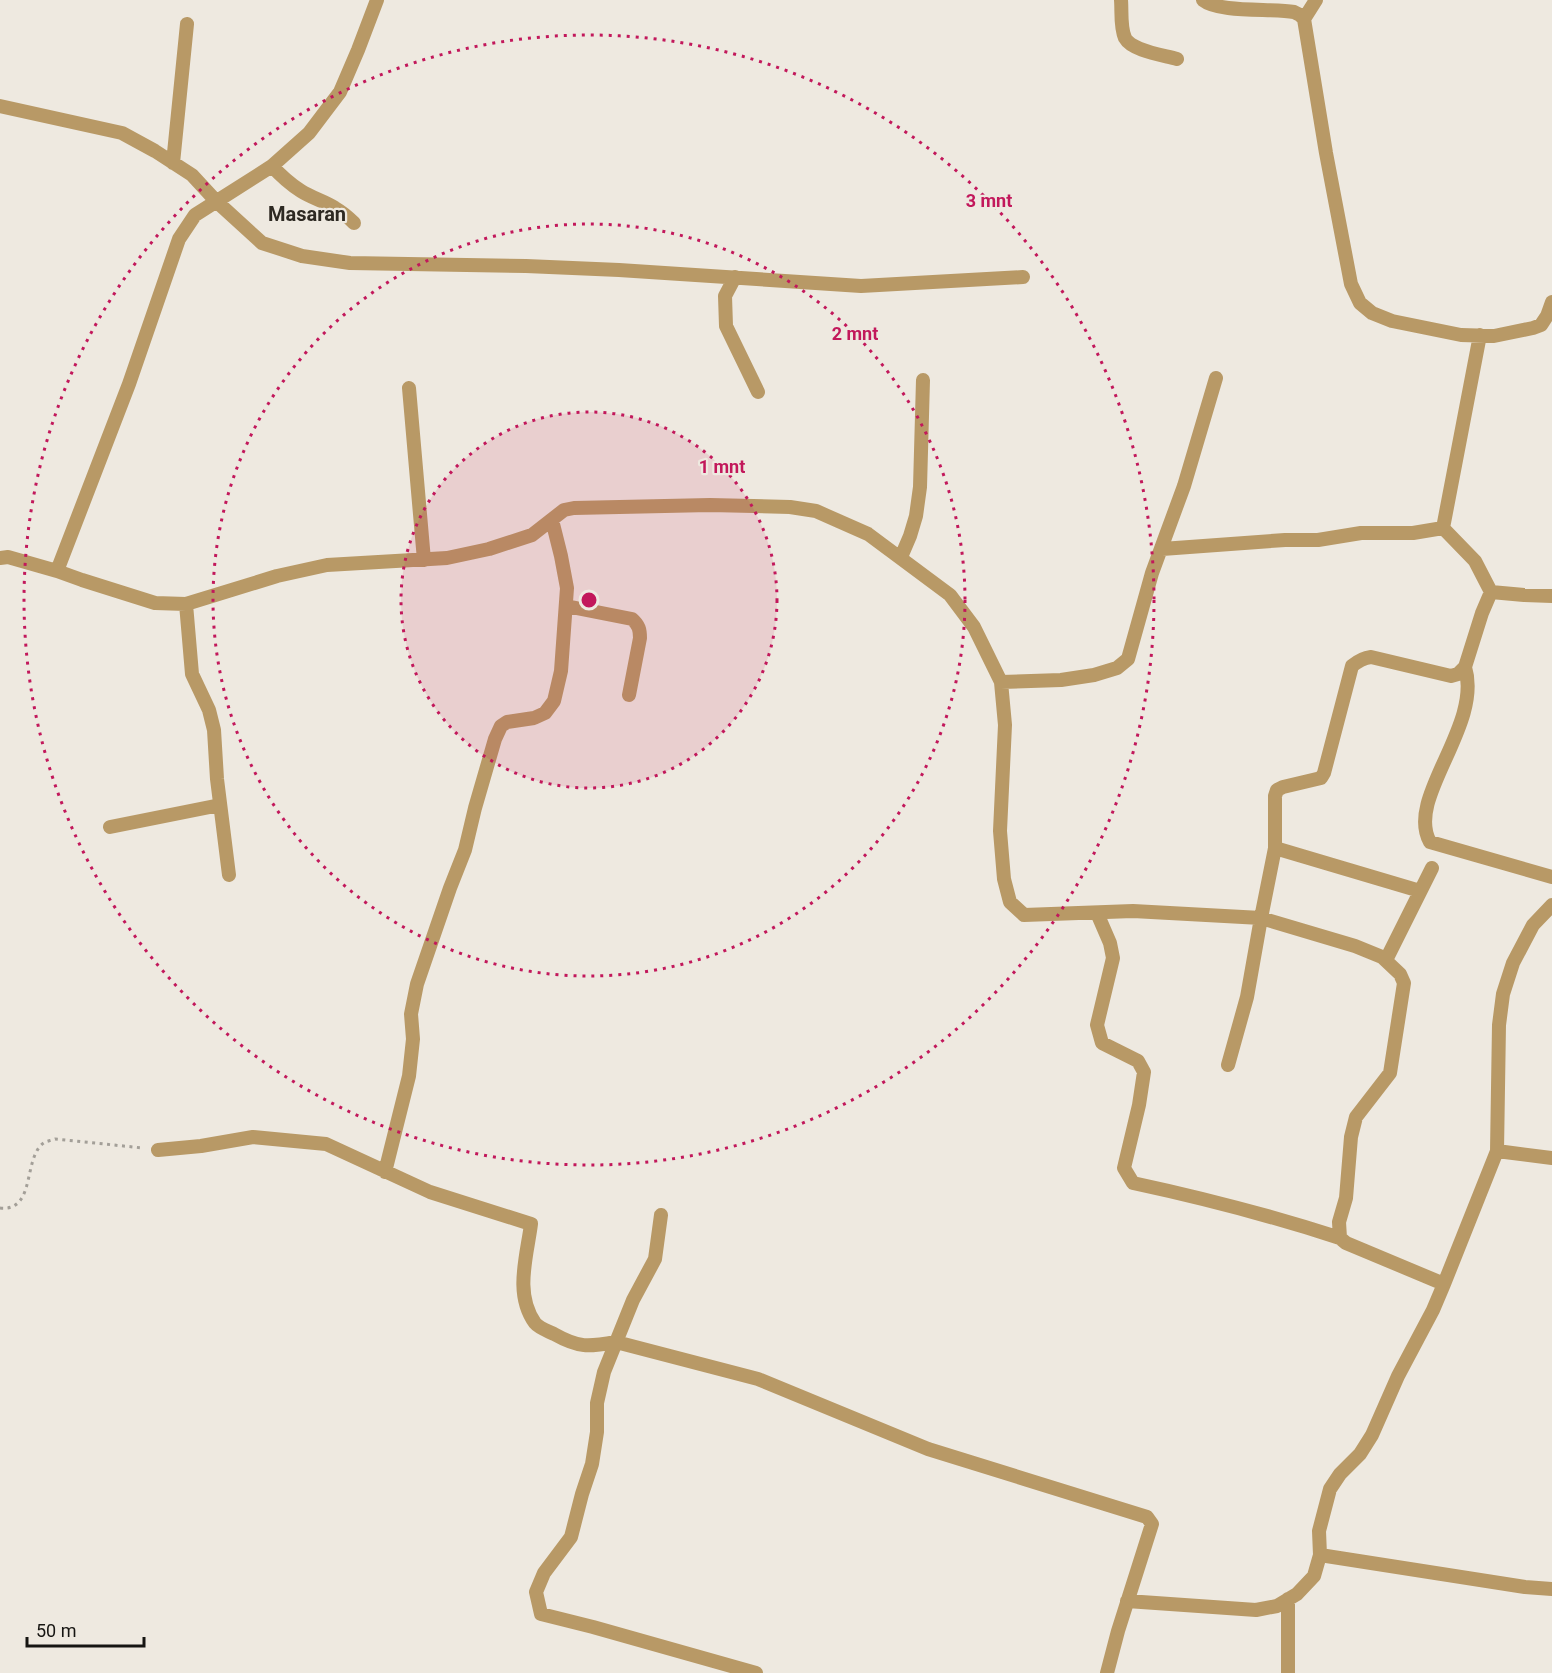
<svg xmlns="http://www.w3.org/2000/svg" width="1552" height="1673" font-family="Roboto,sans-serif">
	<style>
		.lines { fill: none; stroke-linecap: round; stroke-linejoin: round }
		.path { stroke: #a39f98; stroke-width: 3; stroke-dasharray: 3 4.5; stroke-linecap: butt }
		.minor { stroke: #b89966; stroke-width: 14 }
		.ring { fill: none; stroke: #c2185b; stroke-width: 3; stroke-dasharray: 3 6 }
		.labels { text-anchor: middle; stroke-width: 4.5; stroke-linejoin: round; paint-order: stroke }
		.quarter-label { font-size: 20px; font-weight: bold; fill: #2d2922; stroke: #eee9e0 }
		.centre { fill: #c2185b; stroke: #eee9e0; stroke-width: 3 }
		.ring-label { font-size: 18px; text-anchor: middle; font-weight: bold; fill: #c2185b; stroke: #eee9e0; stroke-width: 4.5; stroke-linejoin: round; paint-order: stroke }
	</style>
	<rect width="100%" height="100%" fill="#eee9e0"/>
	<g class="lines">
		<!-- path -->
		<path class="path" d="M0 1208C37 1212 22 1156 45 1142 48 1141 52 1140 55 1139L143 1148"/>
		<!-- minor -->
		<path class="minor" d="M377 0 358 50 340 92 309 133 272 166 195 215 179 239 129 384 57 571 82 580 155 603 186 604 277 576 327 565 447 558 489 549 532 535 564 510 574 508 710 505 790 507 816 511 868 534 950 595 974 627 1001 682 1005 725 1000 831 1004 879 1010 902 1024 915 1133 911 1261 918 1355 946 1382 957 1400 974 1404 983 1390 1073 1356 1117 1351 1137 1346 1198 1339 1222 1340 1238 1346 1243 1444 1284
			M1121 0C1122 11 1120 27 1125 38 1132 51 1163 55 1177 59
			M1203 0C1219 13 1271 8 1294 12L1300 15 1304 19 1326 153 1351 284 1360 303 1372 313 1392 321 1461 335 1494 336 1533 328 1541 325 1547 316 1552 302
			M1304 19 1316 0
			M0 106 122 133 155 151 192 175 216 201 262 243 302 256 350 263 526 266 619 270 861 286 1023 277
			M173 163 187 24
			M272 166C281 176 290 184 301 191 312 198 324 201 335 208 342 212 348 217 354 223
			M735 277 725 296 726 326 758 392
			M409 388 424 560
			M1443 528 1475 561 1491 592
			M1162 549 1285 540H1318L1361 533H1413L1443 528 1480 335
			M901 557 910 536 916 516 920 487 923 380
			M0 558 8 557 57 571
			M186 604 192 674 209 710 214 730 217 779 229 875
			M566 606 632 619C639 625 640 630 640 638L629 695
			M1465 667C1483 726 1405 798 1430 842L1552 877
			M1001 682 1061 680 1094 675 1117 668 1128 659 1152 573 1184 486 1216 378
			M110 827 220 805
			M1420 891 1275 848V796L1277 790 1283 787 1321 778 1324 773 1352 666C1358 661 1363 658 1371 657L1451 676 1458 674 1465 667 1482 613 1491 592 1524 595 1552 596
			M1097 913 1110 943 1113 958 1097 1025 1102 1043 1138 1061 1144 1072 1139 1105 1124 1168 1133 1183C1203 1198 1272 1216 1340 1238
			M1386 960 1432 868
			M1228 1065 1247 997 1261 918 1275 848
			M158 1150 201 1146 253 1137 326 1144 430 1192 531 1224C527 1256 514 1294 535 1323 539 1328 548 1331 554 1334 579 1348 588 1347 616 1342L758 1379 928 1449 1147 1517 1152 1524 1118 1631 1107 1673
			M1497 1151 1552 1158
			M385 1172 409 1076 413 1039 411 1014 417 984 450 888 465 850 475 808 495 739 501 726 507 722 534 718 545 713 554 701 561 671 567 588 561 556 552 520
			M661 1215 655 1259 633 1300 604 1372 597 1403V1432L592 1464 582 1494 571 1537 544 1573 536 1592 541 1614 593 1627 756 1673
			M1320 1555 1525 1587 1552 1589
			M1288 1599V1673
			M1127 1601 1256 1610 1277 1606 1297 1594 1314 1576 1320 1555 1319 1531 1330 1489 1340 1474 1360 1454 1372 1435 1398 1376 1433 1310 1444 1284 1497 1151 1499 1025 1503 994 1513 963 1533 925 1552 905"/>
	</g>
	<!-- distance rings -->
	<circle cx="589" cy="600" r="188" fill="#c2185b" fill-opacity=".12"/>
	<g class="ring">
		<circle cx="589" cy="600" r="188"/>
		<circle cx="589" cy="600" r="376"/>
		<circle cx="589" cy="600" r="565"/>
	</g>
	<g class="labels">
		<!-- quarter labels -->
		<g class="quarter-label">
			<text x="307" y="221">Masaran</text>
		</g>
	</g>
	<circle cx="589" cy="600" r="9" class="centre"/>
	<g class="ring-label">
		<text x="989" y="207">3 mnt</text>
		<text x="855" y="340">2 mnt</text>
		<text x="722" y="473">1 mnt</text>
	</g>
	<!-- scale -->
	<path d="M27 1637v9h117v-9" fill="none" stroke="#161512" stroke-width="3"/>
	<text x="36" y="1637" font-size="18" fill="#161512" stroke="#eee9e0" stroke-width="4.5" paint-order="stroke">50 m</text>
</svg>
